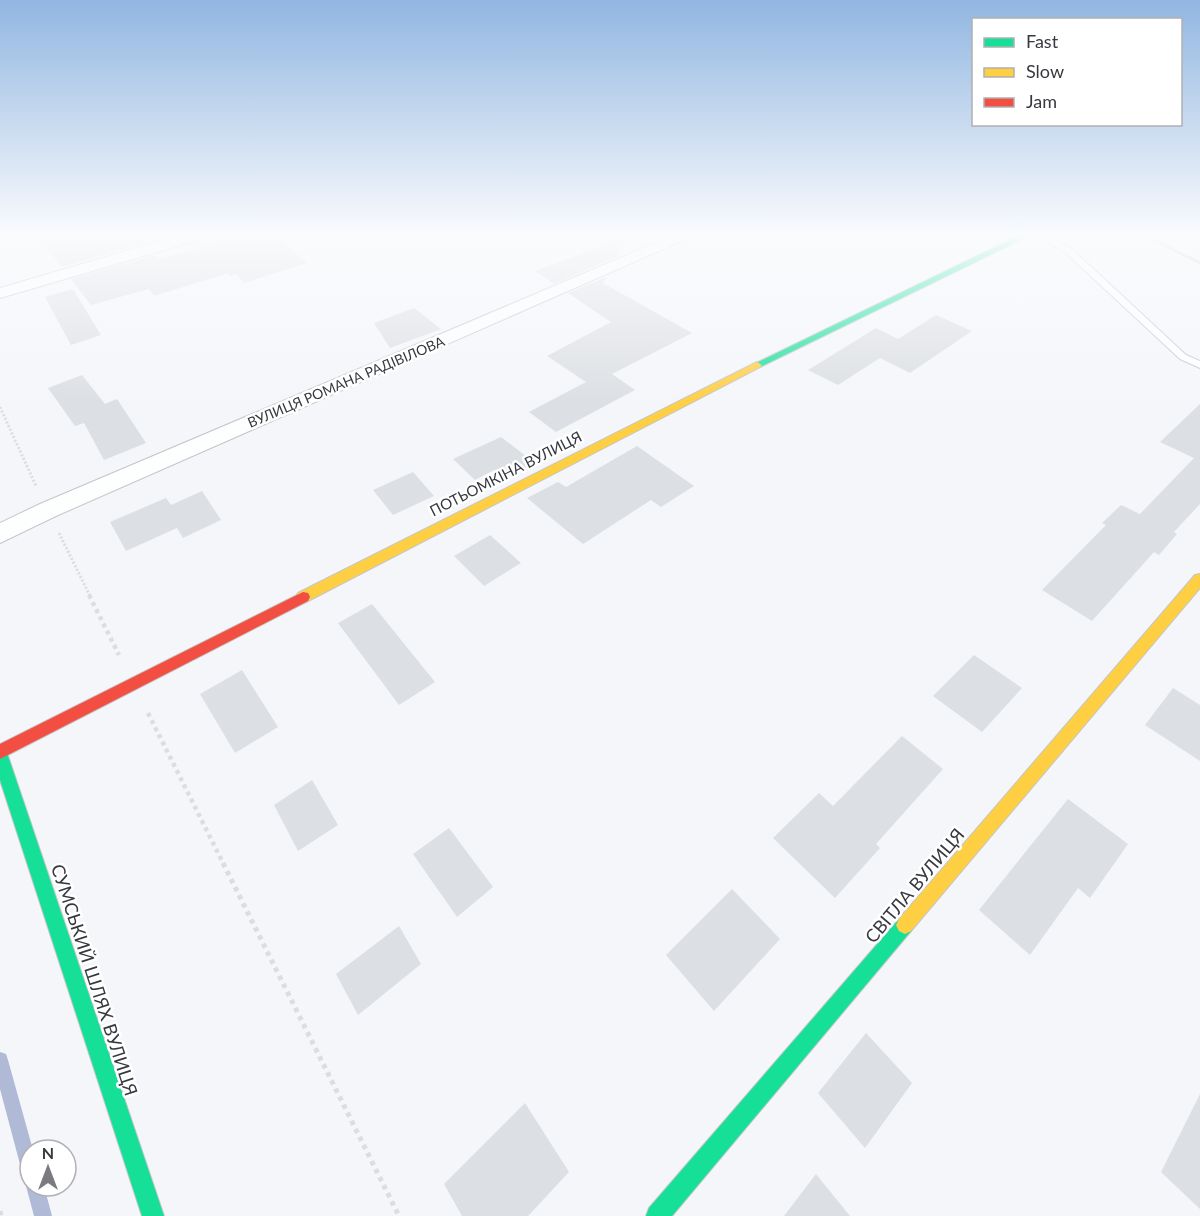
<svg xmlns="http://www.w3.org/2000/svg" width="1200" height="1216" font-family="Lato,sans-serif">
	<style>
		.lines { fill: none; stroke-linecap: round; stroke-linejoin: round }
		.stream { fill: #b0bad6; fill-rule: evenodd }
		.building { fill: #dcdfe3 }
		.lane-casing { stroke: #c4c6ca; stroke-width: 2 }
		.street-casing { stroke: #c4c6ca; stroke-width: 2 }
		.fast-casing { stroke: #c4c6ca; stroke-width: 2 }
		.slow-casing { stroke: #c4c6ca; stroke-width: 2 }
		.jam-casing { stroke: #c4c6ca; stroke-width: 2 }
		.path-far2 { stroke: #dcdddf; stroke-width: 3; stroke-dasharray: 2 2; stroke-linecap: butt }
		.path-far1 { stroke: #dcdddf; stroke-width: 4.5; stroke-dasharray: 4 4; stroke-linecap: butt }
		.path { stroke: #dcdddf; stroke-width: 5; stroke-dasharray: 4.5 4.5; stroke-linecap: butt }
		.lane { fill: #fdfefe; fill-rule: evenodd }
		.street { fill: #fdfefe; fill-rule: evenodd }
		.fast { fill: #16e098; fill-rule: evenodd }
		.slow { fill: #ffcf43; fill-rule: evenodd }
		.jam { fill: #f24e42; fill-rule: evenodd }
		.rail { stroke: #c6c6c8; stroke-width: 3 }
		.labels { text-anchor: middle; stroke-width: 5; stroke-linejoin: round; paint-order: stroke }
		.far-street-label { font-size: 14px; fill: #37393f; stroke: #fff }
		.street-label { font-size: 15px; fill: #37393f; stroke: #fff }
		.near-street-label { font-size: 18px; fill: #37393f; stroke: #fff }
	</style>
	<rect width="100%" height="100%" fill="#f4f6fa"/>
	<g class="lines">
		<!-- stream -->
		<path class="stream" d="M0 1052 6 1054 8 1060 33 1150H30V1177L24 1174 21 1168 0 1089Z
			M30 1179V1186H44L52 1216H34L26 1186Z"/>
	</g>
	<!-- building -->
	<path class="building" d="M43 233H135L145 243 62 267 45 246 51 244Z
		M257 233H273L307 263 244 283 236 274 230 276 228 273 154 296 149 289 91 305 71 279 156 255 160 259Z
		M627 237 616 257 554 284 535 271Z
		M606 277 603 283 692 333 612 374 635 390 556 432 529 412 586 382 547 356 611 322 568 293Z
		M73 289 101 335 71 345 45 297Z
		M414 308 441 329 390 348 374 323Z
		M936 315 972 331 910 373 880 358 838 385 808 370 876 328 898 339Z
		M82 375 105 404 117 399 146 443 104 460 84 423 75 426 48 388Z
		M1200 404V504L1174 532 1177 534 1159 555 1154 552 1092 621 1042 590 1106 525 1102 523 1121 505 1140 514 1194 458 1160 442Z
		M501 437 535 463 504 479 494 470 475 480 453 459Z
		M637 446 694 486 661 507 651 500 583 544 527 498 558 482 566 487Z
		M413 472 434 496 393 515 373 490Z
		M202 491 221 520 183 538 177 528 126 551 110 522 166 498 171 505Z
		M490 535 521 563 484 586 454 556Z
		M372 604 435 682 399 705 338 623Z
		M974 655 1022 688 982 732 933 696Z
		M242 670 278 727 235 753 200 694Z
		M1173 688 1200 705V761L1145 725Z
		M902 736 943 769 876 844 880 848 835 898 773 838 819 793 833 806Z
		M312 780 338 825 298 851 274 805Z
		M1068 799 1128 844 1090 898 1078 888 1030 955 979 910Z
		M449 828 493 887 457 917 413 854Z
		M732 889 780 939 714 1011 666 955Z
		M399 926 421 964 358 1015 336 974Z
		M866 1033 912 1083 865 1148 818 1093Z
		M1200 1094V1209L1161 1172Z
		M525 1103 569 1172 528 1216H462L444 1184Z
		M816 1174 850 1216H784Z"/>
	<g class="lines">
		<defs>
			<path id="lane" d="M1033 233H1044L1072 249 1186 355 1200 361V368L1180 359 1066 253Z"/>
			<path id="street" d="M188 233H214L212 236 0 298V288Z
				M679 233H700L56 516 0 543V523L40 504Z"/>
			<path id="fast" d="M1024 233H1035L760 367 752 365Z
				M0 749 6 751 8 756 164 1216H142L0 780Z
				M905 916 911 919 914 925 911 931 672 1216H646L649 1208 899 919Z"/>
			<path id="slow" d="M757 362 762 365 760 367 308 601H298L296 597 298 593Z
				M1200 574V588L911 931 905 934 899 931 896 925 899 919 1195 575Z"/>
			<path id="jam" d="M303 592 308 593 310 597 308 601 0 759V744Z"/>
		</defs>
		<!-- lane casing -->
		<use href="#lane" class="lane-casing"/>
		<!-- street casing -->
		<use href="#street" class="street-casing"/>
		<!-- fast casing -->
		<use href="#fast" class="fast-casing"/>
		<!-- slow casing -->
		<use href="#slow" class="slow-casing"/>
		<!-- jam casing -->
		<use href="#jam" class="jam-casing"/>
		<!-- path-far2 -->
		<path class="path-far2" d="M0 407 36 486
			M59 533 90 596"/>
		<!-- path-far1 -->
		<path class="path-far1" d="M89 595 119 655
			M148 713 224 865"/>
		<!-- path -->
		<path class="path" d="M223 863 399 1216
			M0 1211 1 1216"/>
		<!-- lane -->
		<use href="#lane" class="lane"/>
		<!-- street -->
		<use href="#street" class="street"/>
		<!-- fast -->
		<use href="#fast" class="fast"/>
		<!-- slow -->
		<use href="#slow" class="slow"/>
		<!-- jam -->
		<use href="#jam" class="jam"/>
		<!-- rail -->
		<path class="rail" d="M1140 233 1200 263
			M1188 233 1200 239"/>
	</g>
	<!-- sky -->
	<linearGradient id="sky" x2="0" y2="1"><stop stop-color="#91b6e1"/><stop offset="0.58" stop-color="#fafbfd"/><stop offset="1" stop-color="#fafbfd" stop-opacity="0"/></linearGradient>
	<rect width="1200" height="404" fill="url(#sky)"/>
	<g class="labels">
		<!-- far-street labels -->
		<g class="far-street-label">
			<text transform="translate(346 382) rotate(-23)" y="5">ВУЛИЦЯ РОМАНА РАДІВІЛОВА</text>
		</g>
		<!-- street labels -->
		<g class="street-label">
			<text transform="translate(506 474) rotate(-27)" y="5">ПОТЬОМКІНА ВУЛИЦЯ</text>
		</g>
		<!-- near-street labels -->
		<g class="near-street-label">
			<text transform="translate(915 886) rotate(-50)" y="6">СВІТЛА ВУЛИЦЯ</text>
			<text transform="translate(94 980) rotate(72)" y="6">СУМСЬКИЙ ШЛЯХ ВУЛИЦЯ</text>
		</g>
	</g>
	<!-- legend -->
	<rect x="972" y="18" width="210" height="108" fill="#ffffff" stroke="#afb0b2" stroke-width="1.5"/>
	<rect x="984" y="38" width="30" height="9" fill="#16e098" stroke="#afb0b2" stroke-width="1.5"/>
	<text x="1026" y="48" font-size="18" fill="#37393f">Fast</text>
	<rect x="984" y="68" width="30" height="9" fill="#ffcf43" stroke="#afb0b2" stroke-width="1.5"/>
	<text x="1026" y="78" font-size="18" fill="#37393f">Slow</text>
	<rect x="984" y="98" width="30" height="9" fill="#f24e42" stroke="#afb0b2" stroke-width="1.5"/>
	<text x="1026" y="108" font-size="18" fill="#37393f">Jam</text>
	<!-- north arrow -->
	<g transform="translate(48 1168)"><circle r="28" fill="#ffffff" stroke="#afb0b2" stroke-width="1.5"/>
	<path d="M0-4.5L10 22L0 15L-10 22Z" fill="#797b80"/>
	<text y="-9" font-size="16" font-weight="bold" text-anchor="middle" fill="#37393f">N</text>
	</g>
</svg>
